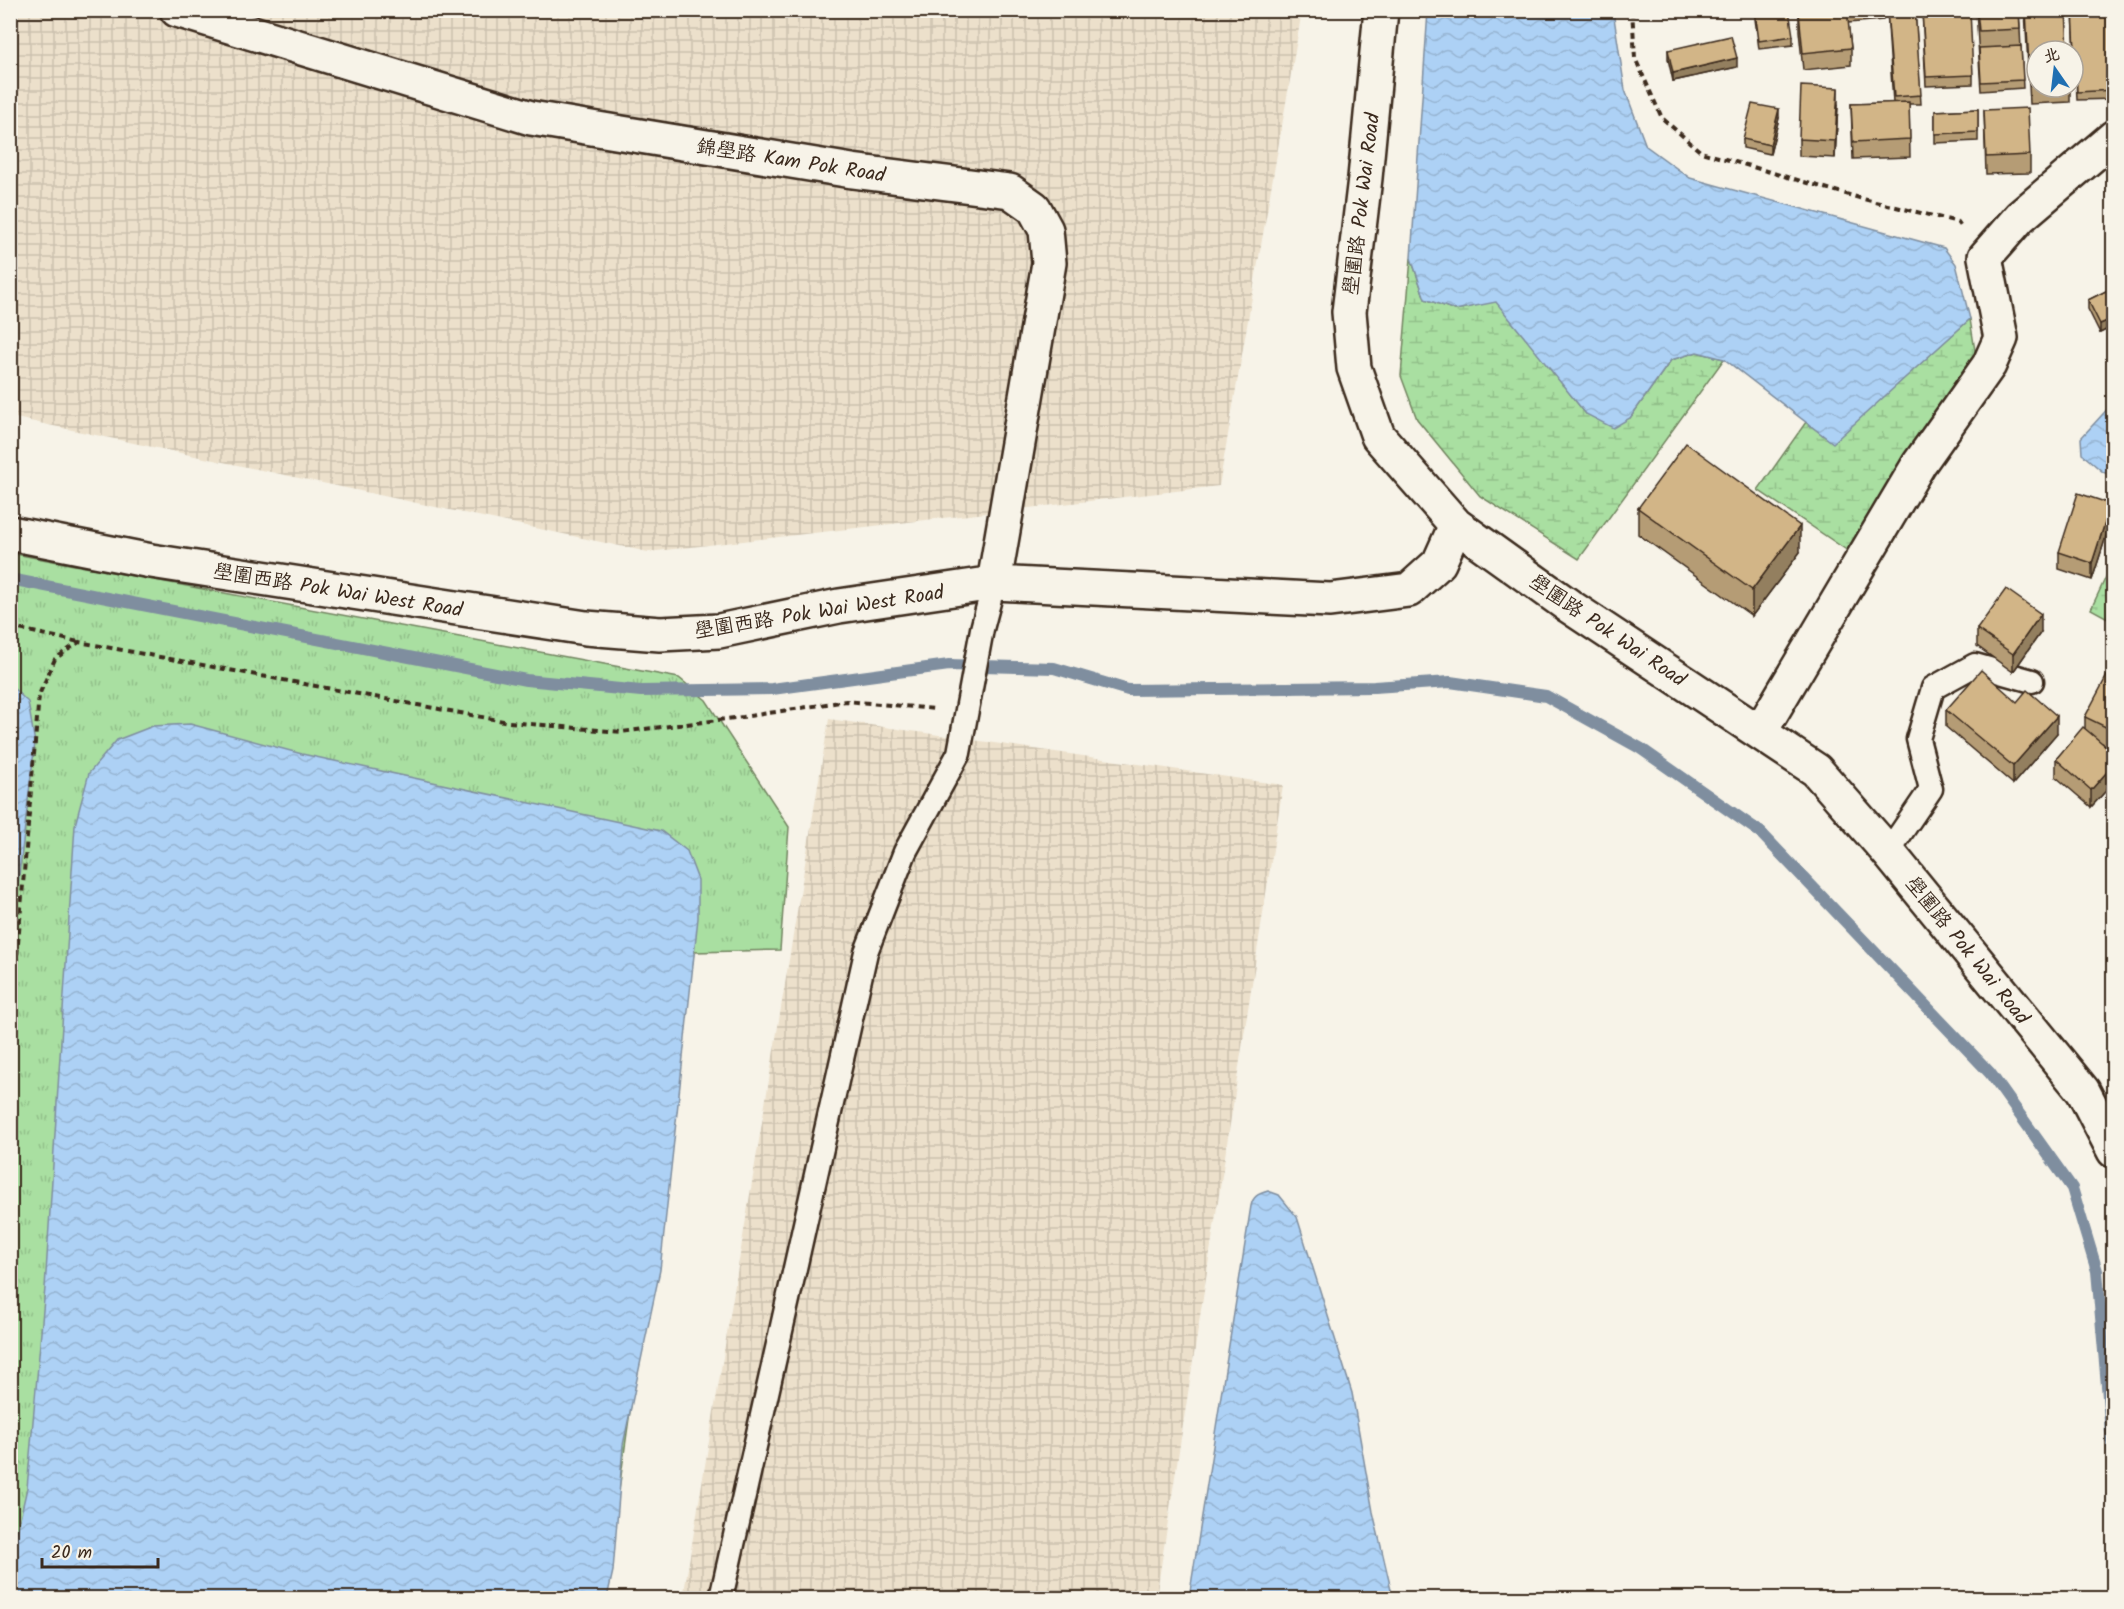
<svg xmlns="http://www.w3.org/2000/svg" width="2124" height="1609" font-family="Kalam,'LXGW WenKai TC',sans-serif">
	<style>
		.industrial { fill: url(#industrial-grid) }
		.grass { fill: url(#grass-tufts); stroke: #728460; stroke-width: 1.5 }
		.wetland { fill: url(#wetland-marsh); stroke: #728460; stroke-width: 1.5 }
		.water { fill: url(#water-waves); stroke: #7f8e9f; stroke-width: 1.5 }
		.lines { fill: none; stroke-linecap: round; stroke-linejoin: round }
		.stream { stroke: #7f8e9f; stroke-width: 12 }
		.service-casing { stroke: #3b2a1e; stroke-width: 27 }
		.minor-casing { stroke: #3b2a1e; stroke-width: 38 }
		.path { stroke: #3b2a1e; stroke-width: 4; stroke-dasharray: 6 4.5; stroke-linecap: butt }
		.service { stroke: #f7f3e8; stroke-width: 22 }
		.minor { stroke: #f7f3e8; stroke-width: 33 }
		.wall { fill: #b59c74; stroke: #3b2a1e; stroke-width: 1.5 }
		.shaded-wall { fill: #937f5e; stroke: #3b2a1e; stroke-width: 1.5 }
		.building { fill: #d2b587; stroke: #3b2a1e; stroke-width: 1.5 }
		.labels { text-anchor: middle; stroke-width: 6; stroke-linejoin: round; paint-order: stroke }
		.street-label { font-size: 20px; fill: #3b2a1e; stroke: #f7f3e8 }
	</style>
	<defs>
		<pattern id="industrial-grid" width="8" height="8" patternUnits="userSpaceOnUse" patternTransform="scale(1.5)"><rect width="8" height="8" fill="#ece0cb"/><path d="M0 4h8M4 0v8" fill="none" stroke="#cbc0ae"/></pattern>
		<pattern id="grass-tufts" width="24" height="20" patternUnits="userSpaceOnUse" patternTransform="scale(1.5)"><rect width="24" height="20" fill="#a9dfa1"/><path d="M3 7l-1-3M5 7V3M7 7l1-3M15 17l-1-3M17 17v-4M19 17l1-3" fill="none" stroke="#92c08a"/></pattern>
		<pattern id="wetland-marsh" width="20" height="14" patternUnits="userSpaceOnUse" patternTransform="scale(1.5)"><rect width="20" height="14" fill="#a9dfa1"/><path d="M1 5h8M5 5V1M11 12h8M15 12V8" fill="none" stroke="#92c08a"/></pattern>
		<pattern id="water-waves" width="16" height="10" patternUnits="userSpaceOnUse" patternTransform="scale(1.5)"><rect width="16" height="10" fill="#add1f5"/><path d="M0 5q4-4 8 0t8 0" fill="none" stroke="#96b4d2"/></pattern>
	</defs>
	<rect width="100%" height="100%" fill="#f7f3e8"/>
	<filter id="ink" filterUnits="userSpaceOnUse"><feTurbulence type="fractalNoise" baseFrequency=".0167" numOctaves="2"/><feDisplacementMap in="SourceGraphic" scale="12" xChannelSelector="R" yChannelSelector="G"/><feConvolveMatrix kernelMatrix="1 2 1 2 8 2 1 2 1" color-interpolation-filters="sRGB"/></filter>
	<g filter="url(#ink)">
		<!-- industrial -->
		<path class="industrial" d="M11 11H1302L1219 486 648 552 11 417Z
			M829 719 1283 785 1156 1598H683Z"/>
		<!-- grass -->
		<path class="grass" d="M10 553 679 678 706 700 789 827 780 950 694 952 604 1598H11Z"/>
		<!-- wetland -->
		<path class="wetland" d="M1411 258 1425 299 1455 310 1496 301 1586 414 1630 418 1671 360 1697 352 1724 359 1579 559 1480 496 1417 419 1401 376Z
			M1970 319 1976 357 1848 551 1758 490 1806 422 1833 442Z
			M2113 562V621L2091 609Z"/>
		<!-- water -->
		<path class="water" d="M1428 11H1613L1625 90 1646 146 1690 178 1944 248 1956 264 1970 319 1833 443 1724 359 1697 352 1671 360 1630 418 1613 428 1586 414 1496 302 1455 310 1425 299 1411 258Z
			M2113 403V476L2103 472 2082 454 2081 438Z
			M11 686 28 702 35 743 17 892 11 998Z
			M190 724 302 754 661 831 687 851 698 880V918L660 1270 623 1445 613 1571 607 1598H15L11 1558 27 1488 45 1288 75 825 89 773 117 740 153 726Z
			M1268 1191 1279 1195 1297 1217 1352 1393 1373 1512 1393 1598H1189L1251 1206C1253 1196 1258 1194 1268 1191Z"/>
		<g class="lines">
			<!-- stream -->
			<path class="stream" d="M10 579 526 680 641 691 772 689 949 665 1054 668 1128 690 1374 687 1450 682 1546 696 1640 748 1760 832 1990 1073 2072 1188 2097 1271 2114 1466"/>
			<defs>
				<path id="service" d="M1888 852 1931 789 1918 739 1933 688 1975 665 2032 681
					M721 1598 866 952 905 852 959 753 982 629 994 583"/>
				<path id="minor" d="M177 10 531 118 852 171 1010 191 1034 208 1046 230 1049 263 994 583
					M1381 10 1365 178 1349 312 1354 368 1378 436 1456 525 1569 606 1816 770 1888 852 2083 1091 2114 1151
					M10 533 151 561 586 628 660 634 719 631 839 606 994 583 1330 600 1409 590 1439 563 1456 525
					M1760 732 1919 464 1989 365 2001 338 1985 257 2020 217 2114 137"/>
			</defs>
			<!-- service casing -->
			<use href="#service" class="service-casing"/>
			<!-- minor casing -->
			<use href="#minor" class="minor-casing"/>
			<!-- path -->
			<path class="path" d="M1632 10 1635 58 1662 118 1701 152 1863 199 1958 222 1963 229
				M10 627 79 642
				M10 1038 39 695 55 659 79 642 509 722 621 732 743 717 846 701 936 709"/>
			<!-- service -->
			<use href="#service" class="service"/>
			<!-- minor -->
			<use href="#minor" class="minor"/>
		</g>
		<!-- wall -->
		<path class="wall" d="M1833 10H1883V20L1848 23 1851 48V65L1803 70 1799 31V13Z
			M1887 10H1915L1921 104H1909L1910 157 1853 159 1851 104 1893 103Z
			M1922 10 1973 75V84L1926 86Z
			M1976 10H2019L2023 88 1981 91Z
			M2025 10H2066L2037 51V87H2070V102L2030 104Z
			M2073 10 2114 22V99L2077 100Z
			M1755 11 1793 36V45L1759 49 1755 19Z
			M1668 50 1737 67 1673 81 1668 59Z
			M1838 105 1835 158 1799 156V139Z
			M1978 109V141L1935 143V111Z
			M1984 110 2030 155V173L1986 174Z
			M1779 118 1770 154 1743 148V139Z
			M2114 287V326L2100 333 2088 309V300Z
			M1638 508 1800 552 1752 616 1638 534Z
			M2111 521 2092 580 2059 569V552Z
			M1977 629 2041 632 2013 672 1977 646Z
			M2114 672V749L2102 743 2114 753V782L2091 807 2056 777V759L2085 728V717Z
			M1946 710 2057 733 2013 784 1946 727Z"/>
		<!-- shaded-wall -->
		<path class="shaded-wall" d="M1737 58V67L1673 81V73Z
			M1838 88V105L1835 158V141Z
			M1779 109V118L1770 154V145Z
			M2114 318V326L2100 333V324Z
			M2111 504V521L2092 580V563Z
			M1800 526V552L1752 616V590Z
			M2041 614V632L2013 672V654Z
			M2057 716V733L2013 784V766Z
			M2114 764V782L2091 807V790Z"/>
		<!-- building -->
		<path class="building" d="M1789 10 1793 36 1759 41 1755 11Z
			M1833 10H1847L1851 48 1803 53 1799 13Z
			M1887 10H1915L1921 95 1894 97Z
			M1922 10H1970L1973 75 1926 77Z
			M1977 10H2019L2020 29 1979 31Z
			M2026 10H2066L2068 51H2037V86H2030Z
			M2073 10H2113L2114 90 2077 92Z
			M1731 36 1737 58 1673 73 1668 50Z
			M2021 46 2023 80 1981 82 1979 48Z
			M1801 86 1838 88 1835 141 1799 139Z
			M1909 102 1910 139 1853 142 1851 104Z
			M1752 104 1779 109 1770 145 1743 139Z
			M2028 108 2030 155 1986 157 1984 110Z
			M1978 109V132L1935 134V111Z
			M2114 287V318L2100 324 2088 300Z
			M1686 443 1800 526 1752 590 1638 508Z
			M2078 493 2111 504 2092 563 2059 552Z
			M2006 589 2041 614 2013 654 1977 629Z
			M1981 670 2017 702 2027 690 2057 716 2013 766 1946 710Z
			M2110 670 2114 672V731L2085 717Z
			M2083 727 2114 753V764L2091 790 2056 759Z"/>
	</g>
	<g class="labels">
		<!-- street labels -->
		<g class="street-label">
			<text transform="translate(791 160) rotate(9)" y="7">錦壆路 Kam Pok Road</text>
			<text transform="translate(1361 204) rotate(-83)" y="7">壆圍路 Pok Wai Road</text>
			<text transform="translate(338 590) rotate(9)" y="7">壆圍西路 Pok Wai West Road</text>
			<text transform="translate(819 611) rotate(-9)" y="7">壆圍西路 Pok Wai West Road</text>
			<text transform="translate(1608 630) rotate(34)" y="7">壆圍路 Pok Wai Road</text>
			<text transform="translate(1968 950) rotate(51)" y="7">壆圍路 Pok Wai Road</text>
		</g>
	</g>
	<!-- margin -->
	<rect width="2124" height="1609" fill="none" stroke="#f7f3e8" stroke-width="36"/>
	<rect x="18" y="18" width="2088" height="1573" fill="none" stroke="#3b2a1e" stroke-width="2" filter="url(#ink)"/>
	<!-- north arrow -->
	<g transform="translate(2055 69) rotate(346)"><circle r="28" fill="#f7f3e8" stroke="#aca397" stroke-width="1.5"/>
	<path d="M0-4.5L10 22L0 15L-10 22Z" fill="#1f6fb2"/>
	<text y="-9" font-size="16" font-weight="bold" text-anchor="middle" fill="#3b2a1e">北</text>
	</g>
	<!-- scale -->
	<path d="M42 1558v9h116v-9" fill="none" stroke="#3b2a1e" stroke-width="3"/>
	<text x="51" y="1558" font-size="18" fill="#3b2a1e" stroke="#f7f3e8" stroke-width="4.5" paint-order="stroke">20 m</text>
</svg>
